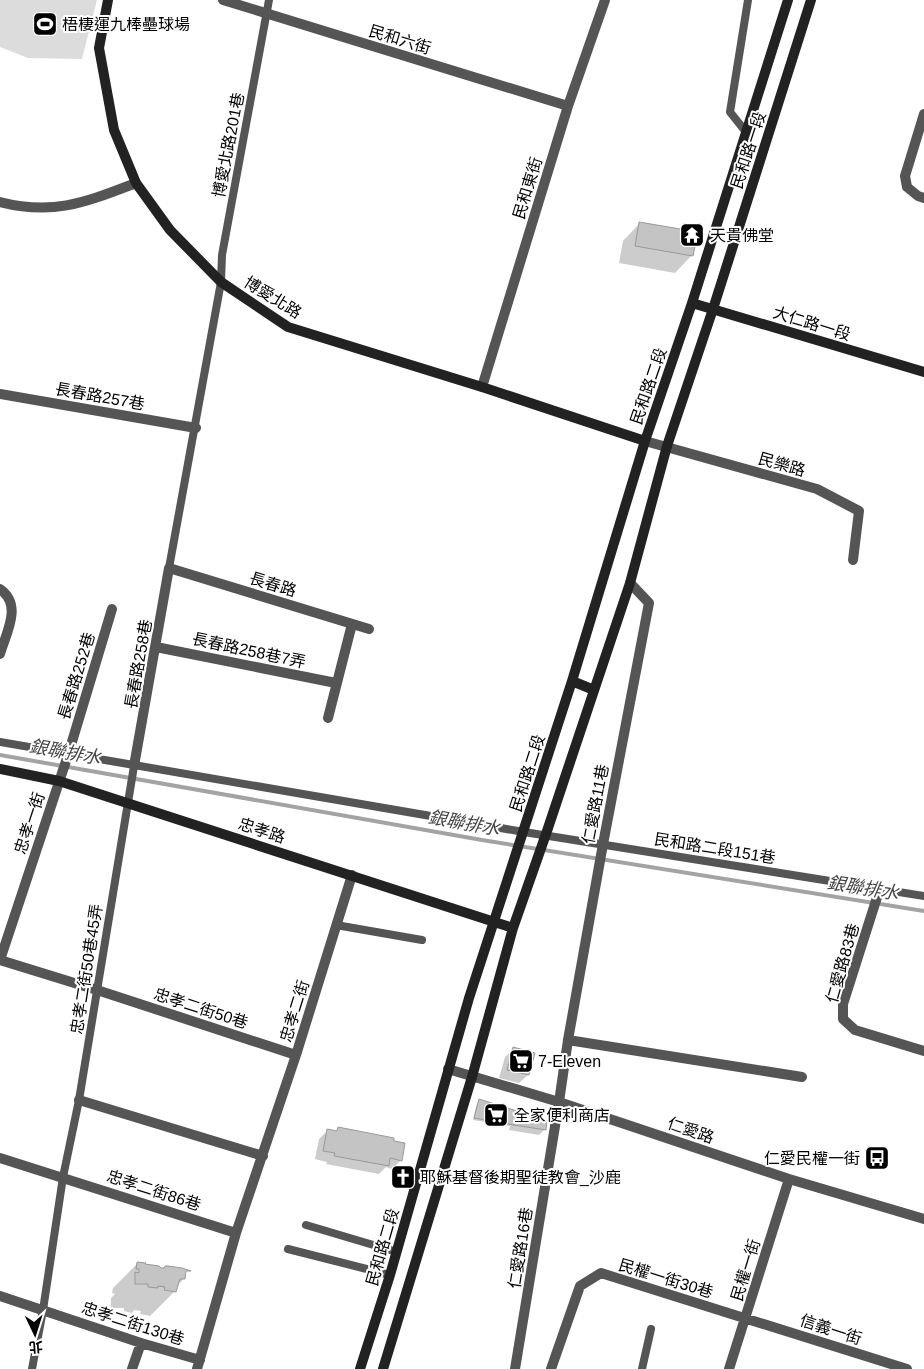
<svg xmlns="http://www.w3.org/2000/svg" width="924" height="1369" font-family="Helvetica,'Noto Sans TC',sans-serif">
	<style>
		.green { fill: #dcdcdc }
		.shadow { fill: #0003 }
		.lines { fill: none; stroke-linecap: round; stroke-linejoin: round }
		.stream { stroke: #a3a3a3; stroke-width: 4 }
		.building { fill: #c4c4c4; stroke: #999 }
		.lane { stroke: #555; stroke-width: 8 }
		.street { stroke: #555; stroke-width: 10 }
		.secondary { stroke: #222; stroke-width: 10 }
		.labels { text-anchor: middle; stroke-width: 4; stroke-linejoin: round; paint-order: stroke }
		.poi-label { font-size: 16px; fill: #000; stroke: #fff; text-anchor: start }
		.street-label { font-size: 16px; fill: #000; stroke: #fff }
		.water-label { font-size: 18px; font-style: italic; fill: #444; stroke: #fff }
	</style>
	<rect width="100%" height="100%" fill="#fff"/>
	<!-- green -->
	<path class="green" d="M0 0H97L82 59 28 58 0 47Z"/>
	<!-- shadow -->
	<path class="shadow" d="M640 223 692 255 675 273 619 263 623 241Z
		M514 1049 528 1075 519 1083 499 1078 505 1057Z
		M480 1101 546 1122 544 1130 539 1135 509 1130 510 1126 473 1120 477 1103Z
		M338 1129 401 1160 392 1169 386 1167 379 1174 326 1164 327 1162 315 1159 319 1139 327 1131 335 1132Z
		M137 1264 184 1279 176 1286 175 1291 150 1316 140 1314 141 1311 134 1310 132 1313 124 1311V1308H111V1298L115 1294 112 1293 113 1288Z"/>
	<g class="lines">
		<!-- stream -->
		<path class="stream" d="M0 755 482 840 924 911"/>
	</g>
	<!-- building -->
	<path class="building" d="M639 222 698 232 693 256 635 246Z
		M513 1047 535 1053 529 1075 507 1070Z
		M479 1099 517 1111 514 1125 474 1118Z
		M517 1111 547 1121 546 1130 514 1125Z
		M338 1127 394 1138V1141L405 1143 402 1161 390 1158 389 1166 334 1156 335 1153 323 1151 327 1129 337 1131Z
		M137 1262 146 1263 145 1264 159 1266 161 1268H164L165 1266H168L182 1268 191 1271H186L185 1279H180L176 1292 164 1290 165 1287 158 1286V1288L148 1287V1284H135V1272L139 1273V1269H136Z"/>
	<g class="lines">
		<!-- lane -->
		<path class="lane" d="M746 132 730 112 748 0
			M169 568 221 282 222 255 269 0
			M0 742 524 832 924 896
			M336 925 422 940
			M306 1225 397 1252
			M288 1249 390 1275
			M32 1369 43 1310 63 1177 79 1100 134 766
			M642 1369 651 1329"/>
		<!-- street -->
		<path class="street" d="M223 0 568 106
			M924 114 905 176 907 187 918 196 924 198
			M0 202C54 216 86 202 136 183
			M482 387 568 106 605 0
			M0 394 196 428
			M645 441 817 489 859 511 853 560
			M0 589C23 605 6 633 0 654
			M156 647 336 683
			M328 718 352 624
			M134 766 169 568 369 629
			M880 888 843 1004V1019L855 1030 924 1051
			M0 960 68 755 112 609
			M0 960 97 990 296 1055
			M568 1040 802 1077
			M448 1069 559 1102 789 1179 924 1219
			M79 1100 263 1156
			M0 1158 236 1233
			M0 1296 141 1343 200 1360
			M132 1369 141 1343
			M197 1369 236 1233 296 1055 352 875
			M515 1369 559 1102 568 1040 603 844 649 603 630 583
			M551 1369 580 1286 601 1273 907 1369
			M729 1369 789 1179"/>
		<!-- secondary -->
		<path class="secondary" d="M108 0 99 48 114 130 136 183 170 230 221 282 288 327 482 387 645 441
			M692 303 924 372
			M572 681 594 690
			M0 769 59 781 513 928
			M360 1369 390 1275 469 998 572 681 645 441 692 303 788 0
			M383 1369 472 1077 513 928 546 834 630 583 667 446 713 309 811 0"/>
	</g>
	<!-- icons -->
	<defs>
		<symbol id="stadium-square" viewBox="-11 -11 22 22"><rect x="-9" y="-9" width="18" height="18" rx="4" fill="#000" stroke="#fff"/><path d="M0-5a6.5 5 0 1 0 0 10a6.5 5 0 1 0 0-10ZM-3.5-1.8h7v3.6h-7Z" fill="#fff"/></symbol>
		<symbol id="temple-square" viewBox="-11 -11 22 22"><rect x="-9" y="-9" width="18" height="18" rx="4" fill="#000" stroke="#fff"/><path d="M0-6L5-2H3V0L6.5 2.5H4V6H1.5V3h-3V6H-4V2.5H-6.5L-3 0V-2H-5Z" fill="#fff"/></symbol>
		<symbol id="supermarket-square" viewBox="-11 -11 22 22"><rect x="-9" y="-9" width="18" height="18" rx="4" fill="#000" stroke="#fff"/><path d="M-6-5.5h2.5l.6 2H6L4.5 2H-2.5L-4.4-4H-6ZM-1.5 3.2a1.3 1.3 0 1 0 .1 0ZM3 3.2a1.3 1.3 0 1 0 .1 0Z" fill="#fff"/></symbol>
		<symbol id="bus-square" viewBox="-11 -11 22 22"><rect x="-9" y="-9" width="18" height="18" rx="4" fill="#000" stroke="#fff"/><path d="M-5-6H5V4H4V6H2V4H-2V6H-4V4H-5ZM-3.5-4V0h7V-4ZM-3.5 1.2v1.5H-2V1.2ZM2 1.2v1.5H3.5V1.2Z" fill="#fff"/></symbol>
		<symbol id="church-square" viewBox="-11 -11 22 22"><rect x="-9" y="-9" width="18" height="18" rx="4" fill="#000" stroke="#fff"/><path d="M-1.2-6h2.4v3.5h3.3v2.4h-3.3V6h-2.4V-.1h-3.3v-2.4h3.3Z" fill="#fff"/></symbol>
	</defs>
	<g fill-rule="evenodd">
		<use href="#stadium-square" x="31" y="10" width="28" height="28"/>
		<use href="#temple-square" x="678" y="221" width="28" height="28"/>
		<use href="#supermarket-square" x="507" y="1047" width="28" height="28"/>
		<use href="#supermarket-square" x="482" y="1101" width="28" height="28"/>
		<use href="#bus-square" x="863" y="1144" width="28" height="28"/>
		<use href="#church-square" x="389" y="1163" width="28" height="28"/>
	</g>
	<g class="labels">
		<!-- poi labels -->
		<g class="poi-label">
			<text x="62" y="30">梧棲運九棒壘球場</text>
			<text x="710" y="241">天貴佛堂</text>
			<text x="538" y="1067">7-Eleven</text>
			<text x="514" y="1121">全家便利商店</text>
			<text x="860" y="1164" text-anchor="end">仁愛民權一街</text>
			<text x="420" y="1183">耶穌基督後期聖徒教會_沙鹿</text>
		</g>
		<!-- street labels -->
		<g class="street-label">
			<text transform="translate(400 39) rotate(17)" y="6">民和六街</text>
			<text transform="translate(228 145) rotate(-79)" y="6">博愛北路201巷</text>
			<text transform="translate(748 150) rotate(-72)" y="6">民和路一段</text>
			<text transform="translate(527 188) rotate(-73)" y="6">民和東街</text>
			<text transform="translate(273 297) rotate(32)" y="6">博愛北路</text>
			<text transform="translate(812 323) rotate(17)" y="6">大仁路一段</text>
			<text transform="translate(648 386) rotate(-71)" y="6">民和路二段</text>
			<text transform="translate(100 396) rotate(10)" y="6">長春路257巷</text>
			<text transform="translate(782 464) rotate(16)" y="6">民樂路</text>
			<text transform="translate(273 584) rotate(17)" y="6">長春路</text>
			<text transform="translate(249 650) rotate(12)" y="6">長春路258巷7弄</text>
			<text transform="translate(138 664) rotate(-80)" y="6">長春路258巷</text>
			<text transform="translate(76 676) rotate(-73)" y="6">長春路252巷</text>
			<text transform="translate(527 773) rotate(-72)" y="6">民和路二段</text>
			<text transform="translate(595 804) rotate(-79)" y="6">仁愛路11巷</text>
			<text transform="translate(29 823) rotate(-72)" y="6">忠孝一街</text>
			<text transform="translate(262 830) rotate(18)" y="6">忠孝路</text>
			<text transform="translate(715 848) rotate(9)" y="6">民和路二段151巷</text>
			<text transform="translate(842 963) rotate(-74)" y="6">仁愛路83巷</text>
			<text transform="translate(86 969) rotate(-81)" y="6">忠孝二街50巷45弄</text>
			<text transform="translate(201 1008) rotate(18)" y="6">忠孝二街50巷</text>
			<text transform="translate(294 1011) rotate(-73)" y="6">忠孝二街</text>
			<text transform="translate(691 1130) rotate(19)" y="6">仁愛路</text>
			<text transform="translate(154 1190) rotate(18)" y="6">忠孝二街86巷</text>
			<text transform="translate(382 1247) rotate(-74)" y="6">民和路二段</text>
			<text transform="translate(520 1248) rotate(-81)" y="6">仁愛路16巷</text>
			<text transform="translate(745 1270) rotate(-73)" y="6">民權一街</text>
			<text transform="translate(666 1278) rotate(17)" y="6">民權一街30巷</text>
			<text transform="translate(133 1323) rotate(18)" y="6">忠孝二街130巷</text>
			<text transform="translate(831 1329) rotate(18)" y="6">信義一街</text>
		</g>
		<!-- water labels -->
		<g class="water-label">
			<text transform="translate(65 752) rotate(10)" y="6">銀聯排水</text>
			<text transform="translate(464 823) rotate(10)" y="6">銀聯排水</text>
			<text transform="translate(863 888) rotate(9)" y="6">銀聯排水</text>
		</g>
	</g>
	<!-- north arrow -->
	<g transform="translate(35 1334) rotate(176)" stroke="#ffffff" stroke-width="4" paint-order="stroke">
	<path d="M0-4L9 19L0 12L-9 19Z" fill="#000000"/>
	<text y="-8" font-size="14" font-weight="bold" text-anchor="middle" fill="#000000">北</text>
	</g>
</svg>
